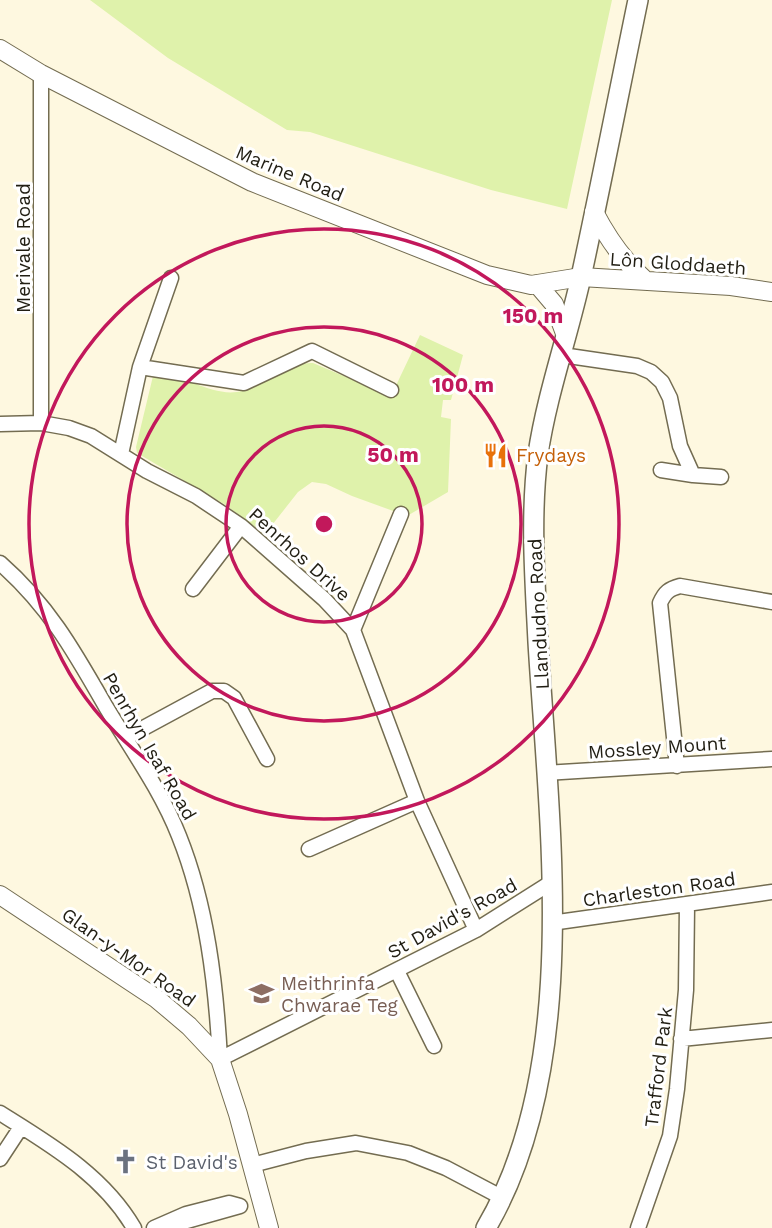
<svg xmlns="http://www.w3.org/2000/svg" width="772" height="1228" font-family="'Work Sans',sans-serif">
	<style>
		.green { fill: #dff2ab }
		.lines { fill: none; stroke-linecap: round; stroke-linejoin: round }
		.minor-casing { stroke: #736c51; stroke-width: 17 }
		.tertiary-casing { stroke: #736c51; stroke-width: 20 }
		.secondary-casing { stroke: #736c51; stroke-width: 22 }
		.minor { stroke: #fff; stroke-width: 14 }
		.tertiary { stroke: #fff; stroke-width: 18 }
		.secondary { stroke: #fff; stroke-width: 19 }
		.ring { fill: none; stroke: #c2185b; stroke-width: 3.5 }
		.labels { text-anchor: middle; stroke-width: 6; stroke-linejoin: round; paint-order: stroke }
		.street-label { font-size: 19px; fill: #211e13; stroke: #fff }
		.food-label { font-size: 19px; fill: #c56008; stroke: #fff; text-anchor: start }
		.education-label { font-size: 19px; fill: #785e54; stroke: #fff; text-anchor: start }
		.worship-label { font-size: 19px; fill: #5b616d; stroke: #fff; text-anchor: start }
		.centre { fill: #c2185b; stroke: #fff; stroke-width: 3.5 }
		.ring-label { font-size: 21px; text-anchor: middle; font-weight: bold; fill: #c2185b; stroke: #fff; stroke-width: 6; stroke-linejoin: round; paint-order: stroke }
	</style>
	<rect width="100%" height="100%" fill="#fef8e0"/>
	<!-- green -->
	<path class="green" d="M90 0H612L567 209 491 190 310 132 287 130 168 58Z
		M420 335 463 355 451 400H443L441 417 451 419 448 492 407 516 352 496 326 484 312 482 298 492 265 534 224 504 137 453 136 447 153 376C182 371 208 396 237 392 267 388 284 362 313 363L391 396Z"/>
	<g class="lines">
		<defs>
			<path id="minor" d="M562 355 637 366 651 372 662 382 670 398 680 446 693 475 721 477
				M140 367 244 383 312 351 391 390
				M41 423V74
				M0 424 41 423 69 428 91 436 147 471 196 496 241 526 324 599 353 630 417 801 476 930
				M121 454 140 367 171 278
				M661 470 693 475
				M0 563C49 606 74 651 106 707 131 749 161 790 179 836 207 906 216 984 220 1059L476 930 552 882
				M193 589 241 526
				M353 630 401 514
				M125 738 212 691H224L234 698 267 759
				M677 766 660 603C665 592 669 589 680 586L772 602
				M545 773 772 759
				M309 849 417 801
				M551 923 772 892
				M397 971 434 1046
				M681 1039 772 1030
				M0 1113C51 1145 103 1175 134 1228
				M0 1159 21 1127
				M252 1165 306 1151 356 1143 408 1153 446 1168 503 1198
				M154 1228 186 1214 229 1203 240 1206 162 1228
				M638 1228 670 1136 677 1089 686 990 687 906"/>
			<path id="tertiary" d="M0 49 41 74 252 182 487 275 531 285 581 277 731 286 772 292
				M594 212C608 239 623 261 646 281
				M537 284 554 304 566 336
				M0 895 157 999 189 1026 220 1059 238 1114 269 1228"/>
			<path id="secondary" d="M486 1228C582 1065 549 825 538 642 535 580 530 517 538 454 547 394 568 336 581 277 601 185 619 92 638 0"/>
		</defs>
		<!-- minor casing -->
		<use href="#minor" class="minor-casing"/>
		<!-- tertiary casing -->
		<use href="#tertiary" class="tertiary-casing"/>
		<!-- secondary casing -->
		<use href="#secondary" class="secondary-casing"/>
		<!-- minor -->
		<use href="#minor" class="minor"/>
		<!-- tertiary -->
		<use href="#tertiary" class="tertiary"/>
		<!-- secondary -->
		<use href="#secondary" class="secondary"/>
	</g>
	<!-- distance rings -->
	<g class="ring">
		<circle cx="324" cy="524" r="98"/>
		<circle cx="324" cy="524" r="197"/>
		<circle cx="324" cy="524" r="295"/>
	</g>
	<!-- icons -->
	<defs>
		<symbol id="restaurant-bare" viewBox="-9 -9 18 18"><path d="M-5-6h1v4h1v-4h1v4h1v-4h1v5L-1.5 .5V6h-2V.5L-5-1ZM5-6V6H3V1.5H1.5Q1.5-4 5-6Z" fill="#e8710a" stroke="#fff" stroke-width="2.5" paint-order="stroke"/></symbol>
		<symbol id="school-bare" viewBox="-9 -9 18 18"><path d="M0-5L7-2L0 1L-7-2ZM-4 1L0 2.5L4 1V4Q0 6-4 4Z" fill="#8d6e63" stroke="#fff" stroke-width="2.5" paint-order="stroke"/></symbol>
		<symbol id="church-bare" viewBox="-9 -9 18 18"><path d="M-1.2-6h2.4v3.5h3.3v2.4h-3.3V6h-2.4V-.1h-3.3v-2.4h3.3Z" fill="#6b7280" stroke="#fff" stroke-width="2.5" paint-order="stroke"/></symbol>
	</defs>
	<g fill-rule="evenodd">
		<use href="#restaurant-bare" x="478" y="438" width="35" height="35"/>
		<use href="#school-bare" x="244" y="976" width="35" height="35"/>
		<use href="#church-bare" x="108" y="1144" width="35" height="35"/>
	</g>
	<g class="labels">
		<!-- street labels -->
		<g class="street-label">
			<text transform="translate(290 173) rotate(23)" y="7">Marine Road</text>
			<text transform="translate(23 248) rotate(-90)" y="7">Merivale Road</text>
			<text transform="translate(678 263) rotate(4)" y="7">Lôn Gloddaeth</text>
			<text transform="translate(300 554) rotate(42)" y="7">Penrhos Drive</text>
			<text transform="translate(538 614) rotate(-93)" y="7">Llandudno Road</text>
			<text transform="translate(150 746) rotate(60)" y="7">Penrhyn Isaf Road</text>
			<text transform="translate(657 747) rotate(-4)" y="7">Mossley Mount</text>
			<text transform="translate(659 889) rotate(-8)" y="7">Charleston Road</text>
			<text transform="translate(452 918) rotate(-29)" y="7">St David's Road</text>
			<text transform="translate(129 957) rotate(35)" y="7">Glan-y-Mor Road</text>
			<text transform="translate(658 1067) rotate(-83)" y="7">Trafford Park</text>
		</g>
		<!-- food labels -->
		<g class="food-label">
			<text x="516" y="462">Frydays</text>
		</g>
		<!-- education labels -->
		<g class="education-label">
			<text x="281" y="990">Meithrinfa<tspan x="281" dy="22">Chwarae Teg</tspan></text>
		</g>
		<!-- worship labels -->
		<g class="worship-label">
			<text x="146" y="1169">St David's</text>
		</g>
	</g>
	<circle cx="324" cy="524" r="10" class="centre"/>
	<g class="ring-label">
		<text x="533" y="323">150 m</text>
		<text x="463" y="392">100 m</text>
		<text x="393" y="462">50 m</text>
	</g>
</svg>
